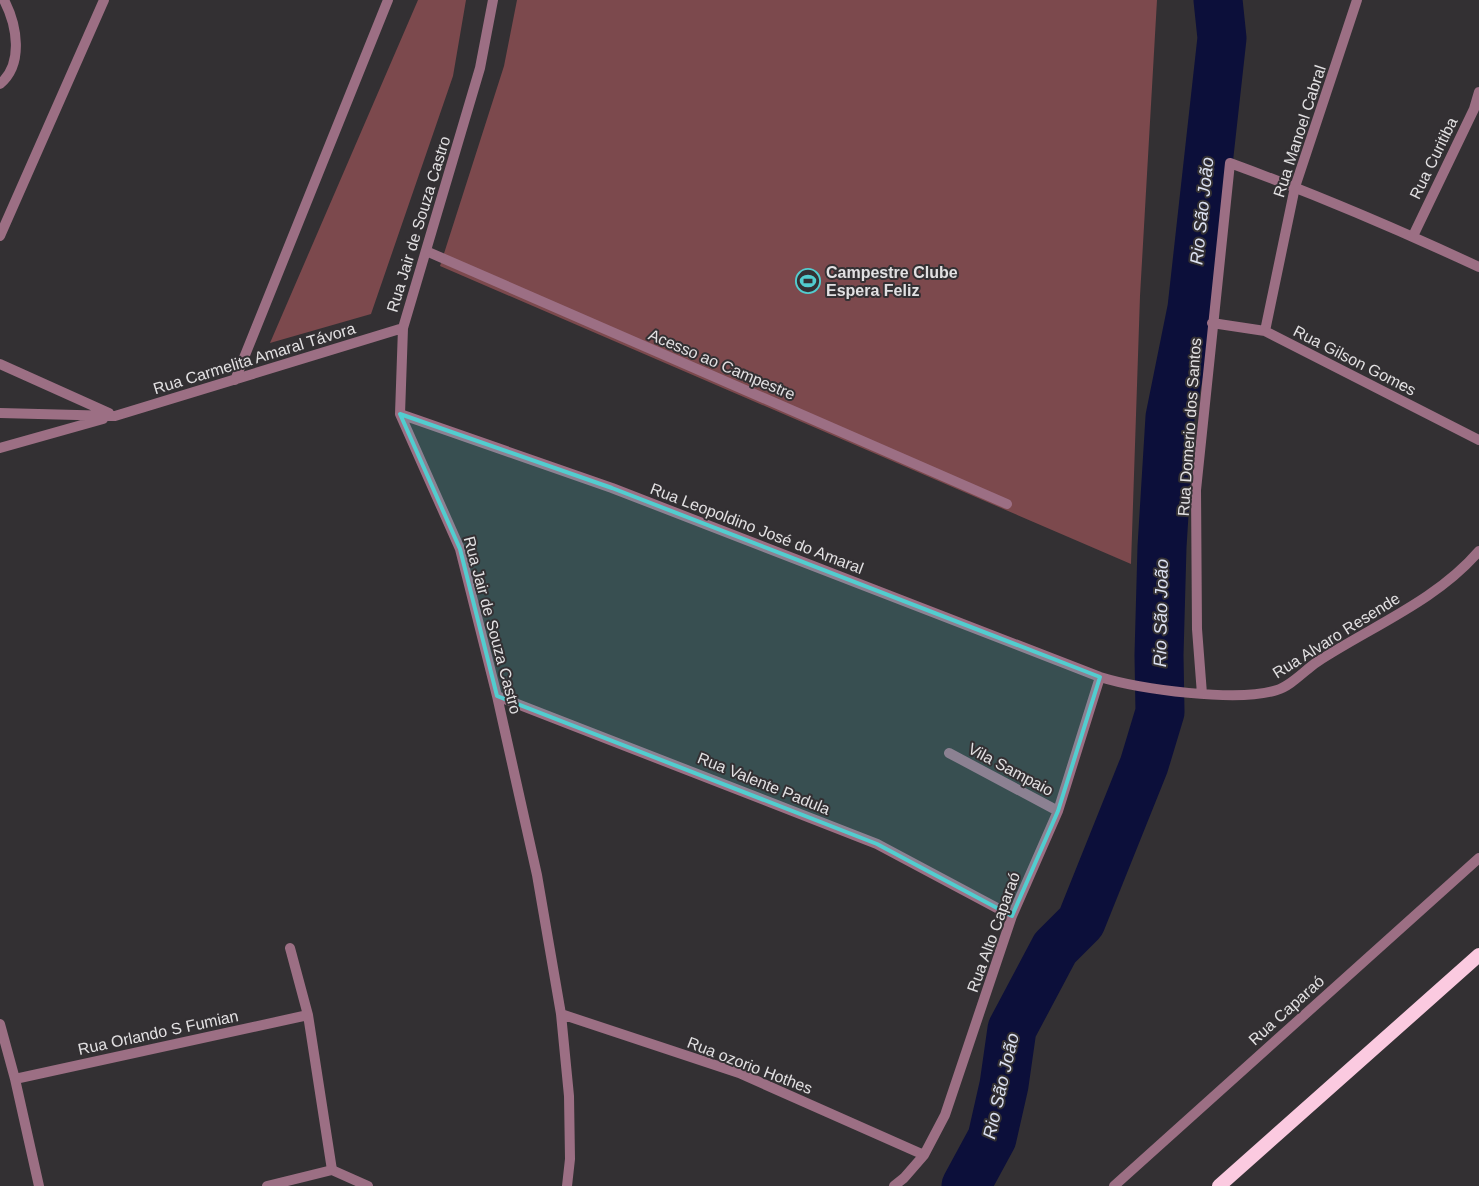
<svg xmlns="http://www.w3.org/2000/svg" width="1479" height="1186" font-family="Arial,sans-serif">
	<style>
		.green { fill: #7c494d }
		.lines { fill: none; stroke-linecap: round; stroke-linejoin: round }
		.river { stroke: #0c0f3a; stroke-width: 49 }
		.service { stroke: #9c6f84; stroke-width: 10 }
		.minor { stroke: #9c6f84; stroke-width: 10 }
		.tertiary { stroke: #9c6f84; stroke-width: 10 }
		.trunk { stroke: #fbcae0; stroke-width: 14 }
		.marked { fill: #52cdcf; fill-opacity: 0.2; stroke: #52cdcf; stroke-width: 4; stroke-linejoin: round }
		.labels { text-anchor: middle; stroke-width: 4; stroke-linejoin: round; paint-order: stroke }
		.street-label { font-size: 16px; fill: #e2e0e2; stroke: #333033 }
		.poi-label { font-size: 16px; font-weight: bold; fill: #e2e0e2; stroke: #333033; text-anchor: start }
		.water-label { font-size: 18px; font-style: italic; fill: #dce1f1; stroke: #333033 }
	</style>
	<rect width="100%" height="100%" fill="#333033"/>
	<!-- green -->
	<path class="green" d="M418 0H466L453 76 371 314 270 343Z
		M517 0H1157L1140 296 1131 564 440 266 504 66Z"/>
	<g class="lines">
		<!-- river -->
		<path class="river" d="M966 1186 992 1138 1004 1085 1012 1029 1055 948 1081 922 1144 765 1160 712 1159 655 1162 547 1170 417 1192 308 1222 38 1218 0"/>
		<!-- service -->
		<path class="service" d="M267 1186 332 1170 368 1186"/>
		<!-- minor -->
		<path class="minor" d="M493 0 480 68 403 328 400 414 460 549 497 696 537 875 561 1014 569 1096 570 1159 567 1186
			M0 84C24 64 17 25 4 0
			M1413 236 1474 109 1479 92
			M426 251 1007 504
			M1212 323 1265 331 1479 440
			M1265 331 1295 187 1357 0
			M0 364 109 413
			M235 380 388 0
			M0 413 115 416 403 328
			M400 414 612 488 1100 677C1139 689 1238 703 1277 690 1291 686 1305 670 1317 662 1372 626 1436 601 1479 551
			M0 448 103 419
			M1202 694 1197 629 1196 490 1230 163C1315 194 1397 229 1479 267
			M497 696 877 844 1012 916
			M949 753 1058 811
			M290 948 308 1015 332 1170
			M561 1014 739 1073 924 1155
			M0 1024 15 1079 39 1186
			M15 1079 308 1015
			M894 1186 904 1178 924 1155 945 1115 1012 916 1058 811 1100 677
			M1114 1186 1479 858"/>
		<!-- tertiary -->
		<path class="tertiary" d="M0 236 104 0"/>
		<!-- trunk -->
		<path class="trunk" d="M1219 1186 1479 955"/>
	</g>
	<!-- marked area -->
	<path class="marked" d="M400 414 612 488 1100 677 1058 811 1012 916 877 844 497 696 460 549Z"/>
	<!-- icons -->
	<defs>
		<symbol id="stadium-ring" viewBox="-11 -11 22 22"><circle r="9.5" fill="#333033" stroke="#52cdcf" stroke-width="1.5"/><path d="M0-5a6.5 5 0 1 0 0 10a6.5 5 0 1 0 0-10ZM-3.5-1.8h7v3.6h-7Z" fill="#52cdcf"/></symbol>
	</defs>
	<g fill-rule="evenodd">
		<use href="#stadium-ring" x="794" y="267" width="28" height="28"/>
	</g>
	<g class="labels">
		<!-- street labels -->
		<g class="street-label">
			<text transform="translate(1299 131) rotate(-72)" y="6">Rua Manoel Cabral</text>
			<text transform="translate(1433 158) rotate(-64)" y="6">Rua Curitiba</text>
			<text transform="translate(418 224) rotate(-73)" y="6">Rua Jair de Souza Castro</text>
			<text transform="translate(254 358) rotate(-17)" y="6">Rua Carmelita Amaral Távora</text>
			<text transform="translate(1355 360) rotate(27)" y="6">Rua Gilson Gomes</text>
			<text transform="translate(722 364) rotate(23)" y="6">Acesso ao Campestre</text>
			<text transform="translate(1189 427) rotate(-86)" y="6">Rua Domerio dos Santos</text>
			<text transform="translate(757 528) rotate(21)" y="6">Rua Leopoldino José do Amaral</text>
			<text transform="translate(493 625) rotate(75)" y="6">Rua Jair de Souza Castro</text>
			<text transform="translate(1336 635) rotate(-32)" y="6">Rua Alvaro Resende</text>
			<text transform="translate(1011 769) rotate(28)" y="6">Vila Sampaio</text>
			<text transform="translate(764 783) rotate(22)" y="6">Rua Valente Padula</text>
			<text transform="translate(993 932) rotate(-70)" y="6">Rua Alto Caparaó</text>
			<text transform="translate(1286 1010) rotate(-42)" y="6">Rua Caparaó</text>
			<text transform="translate(158 1032) rotate(-12)" y="6">Rua Orlando S Fumian</text>
			<text transform="translate(750 1065) rotate(21)" y="6">Rua ozorio Hothes</text>
		</g>
		<!-- poi labels -->
		<g class="poi-label">
			<text x="826" y="278">Campestre Clube<tspan x="826" dy="18">Espera Feliz</tspan></text>
		</g>
		<!-- water labels -->
		<g class="water-label">
			<text transform="translate(1202 211) rotate(-84)" y="6">Rio São João</text>
			<text transform="translate(1161 613) rotate(-89)" y="6">Rio São João</text>
			<text transform="translate(1001 1086) rotate(-77)" y="6">Rio São João</text>
		</g>
	</g>
</svg>
